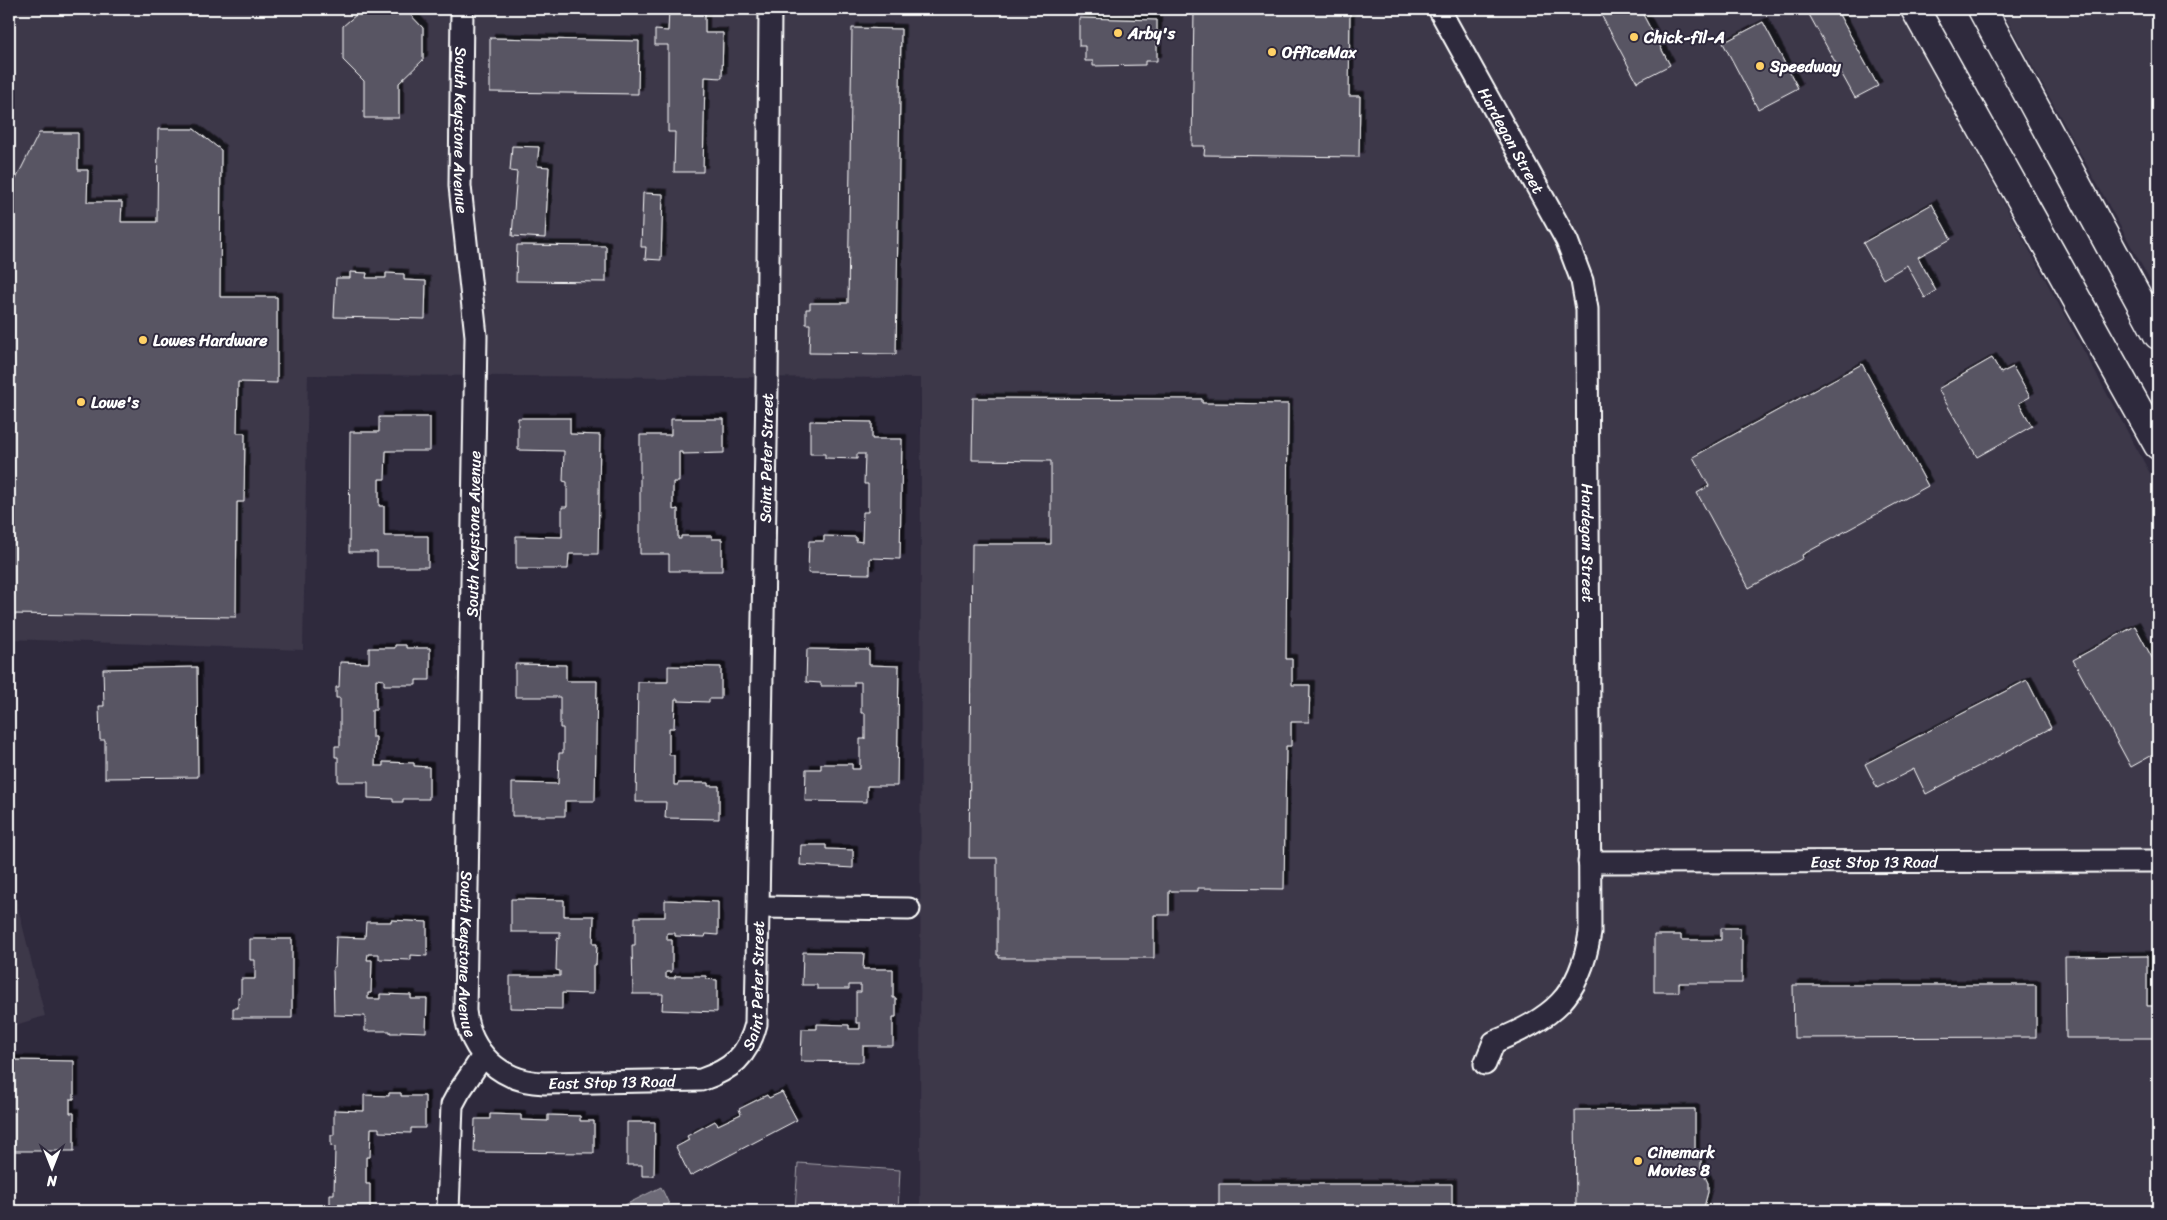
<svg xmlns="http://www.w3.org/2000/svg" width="2167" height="1220" font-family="Sriracha,sans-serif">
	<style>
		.built { fill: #3c3749 }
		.green { fill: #464152; stroke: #a2a0a8 }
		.water { fill: #6d6a77; stroke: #a7a6ad }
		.building { fill: #595564; stroke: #fff; filter: url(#shadow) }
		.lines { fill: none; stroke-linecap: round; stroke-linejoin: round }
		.minor-casing { stroke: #fff; stroke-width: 25 }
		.primary-casing { stroke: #fff; stroke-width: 31 }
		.minor { stroke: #2f2a3d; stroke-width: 21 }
		.primary { stroke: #2f2a3d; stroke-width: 28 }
		.poi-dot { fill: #ffd166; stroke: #2f2a3d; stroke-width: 2 }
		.labels { text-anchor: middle; stroke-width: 4; stroke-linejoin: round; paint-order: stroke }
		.poi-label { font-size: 16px; font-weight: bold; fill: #fff; stroke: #2f2a3d; text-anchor: start }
		.street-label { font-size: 16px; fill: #fff; stroke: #2f2a3d }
	</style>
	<defs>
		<filter id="shadow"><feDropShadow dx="4.5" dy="-4.5" stdDeviation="0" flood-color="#0009"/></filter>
	</defs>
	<rect width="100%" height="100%" fill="#2f2a3d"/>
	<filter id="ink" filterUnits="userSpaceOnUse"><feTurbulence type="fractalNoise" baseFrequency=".02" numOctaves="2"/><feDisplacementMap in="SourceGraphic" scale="10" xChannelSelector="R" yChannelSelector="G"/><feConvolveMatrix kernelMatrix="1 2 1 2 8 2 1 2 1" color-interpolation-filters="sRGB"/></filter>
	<g filter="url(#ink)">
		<!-- built -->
		<path class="built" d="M9 9H1899L2158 488V1211H920L921 378 308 375 303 650 9 639Z
			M2001 9H2158V295Z
			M9 871 45 1016 9 1027Z"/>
		<!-- green -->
		<path class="green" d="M798 1163 900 1170 898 1211H795Z"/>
		<!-- water -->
		<path class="water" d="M661 1187 669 1204 654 1211H628L625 1205Z"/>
		<!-- building -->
		<path class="building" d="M363 9H405L423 28V60L399 83V118H364V81L343 60V26Z
			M669 9H705V33H723L722 78 705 77 703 172H674L675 132H668V45H655V30L668 31Z
			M846 9H901V11H880V14L869 13V11H846Z
			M930 9H990V10H930Z
			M1194 9H1350L1349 96H1360L1359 157 1204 155 1205 146H1192Z
			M1598 9H1640L1670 65 1637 82Z
			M1806 9H1836L1878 86 1855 98Z
			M1079 18 1157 20V61H1145V65L1093 66V61H1085V46H1079Z
			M1763 22 1798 88 1758 109 1723 43Z
			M852 28 901 29 896 354 809 353 810 324H806V309H810V303H848Z
			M490 38 639 41 638 94 490 92Z
			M158 129H194L221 150 220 297H277V383L238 382 237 433H245L244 502H237L236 617 9 614V193L39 133H78V170H88L87 202H122L121 222H157Z
			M512 146 539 147 537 166 549 167 545 238 512 236 517 172 510 171Z
			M643 193 663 194 661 260 645 259 646 247H641Z
			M1932 204 1951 239 1918 257 1936 291 1925 298 1907 265 1883 279 1863 243Z
			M517 245 606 246V282L516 281Z
			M350 272 367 273 366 278H386V273L404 274V280L426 281 425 319 334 317 336 278H350Z
			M1992 358 2001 373 2013 367 2030 397 2019 403 2032 426 1977 457 1938 389Z
			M1862 364 1928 486 1802 555 1803 558 1749 588 1697 493 1709 486 1693 457Z
			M973 398 1202 399V403L1288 404 1286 659H1292V685H1310L1309 722H1291V746H1286L1284 889 1198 888V891H1169V915H1154V958H999V955H997V858H969L972 544H1051V461L972 460Z
			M379 417H430V451H386L385 479H379V506H384V536H428V567H377V552H349L350 432H379Z
			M518 418H570V434L600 435 598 554H569L568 569H516V536L562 537V507H567V482L563 481 564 451 518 450Z
			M671 419H724V453L682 454V452H679V482H673V510L678 509V539H681V536H712V539H722V571H669V554H640V435H671Z
			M810 421 872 422V439H902L900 559 870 558V574L808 573 809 541H824V536L856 537V541L862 542 863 512H868V484H864L865 454H857V459L825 458V454H810Z
			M2135 626 2158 669V752L2131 767 2073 660Z
			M395 645H406V648H430V680H416V685H384V680L376 679V710H372V737H376L375 766H383V762L414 763V766L429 767V799H403V802H393V799L368 798V782H338V757H335V746H340V698H336V687H339L340 662 369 663V648H395Z
			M807 649 869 650V665L899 666 897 786H867V802L805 801 806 769H821V764H852V769H860V739H865V713H861V682H854V686H821V683L806 682Z
			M515 664 566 665V681H597L595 801H565V816H512V783L558 784 559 753H563V728H560V697H515Z
			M668 666 721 667V699H709V702L678 701V699H675L674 728H669V755H674V785H678V783H708V786H719V819L665 818 666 802H636L638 682H668Z
			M197 667 198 777 105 778V740H100L99 706H104L103 669Z
			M2027 680 2051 728 1926 794 1914 769 1877 788 1865 764Z
			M801 845H826V849L853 850V868L800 865Z
			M511 899 564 900V916H594L593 944H597L596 965H593V994L562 993V1009L510 1008V976H560V971L556 970 557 938 560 939V932H511Z
			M665 900 718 902V935L706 934 705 937 675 936V933H667V940H672V972H666V978H675V976H706V979L717 980V1012L662 1010 663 994H633L632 945H635V917H665Z
			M391 920 427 922V956L411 955V960L379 959V954H368L367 960H372L371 993H368V999H380V994L411 995V999H427L426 1032 400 1031V1033H390V1031H365V1016L334 1015 333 967H335L336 937 365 938 366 922H391Z
			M1721 928H1740V939H1742V983H1679V992H1654V935H1681V940H1721Z
			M250 939H292V1018H233V1008H238V997H241V979H255V960H250Z
			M803 952 864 953 863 969H893V998H896V1017H893V1046H863V1062L801 1061 802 1029H817V1024L849 1025V1029H860V1023H856V992H861V985H849V989H817V985H802Z
			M2147 956V1006H2158V1038H2066L2065 957Z
			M1793 985H2036V1037L1794 1038Z
			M9 1060 74 1061V1099H70V1113H74V1151H9Z
			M782 1092 797 1120 690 1176 676 1147 689 1140 687 1136 715 1121 718 1125 741 1114 739 1109 767 1095 769 1098Z
			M389 1093H401V1096H425V1128H411V1133L379 1132V1128H371L370 1157H366V1184H370V1211H333V1205H330V1194H334L335 1147 331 1146V1135H334V1110L364 1111V1095L389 1096Z
			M1695 1109V1154H1701V1168L1708 1183V1192L1703 1211H1576L1575 1110Z
			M490 1114 521 1115V1120L548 1121V1115L580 1116V1121H594V1153L474 1152 475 1119H490Z
			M627 1122H655L654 1176H642V1165H627Z
			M1219 1184H1452V1211H1219Z
			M378 1209 410 1210V1211H378Z"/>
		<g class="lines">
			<defs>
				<g id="minor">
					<path id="s1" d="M462 9 460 186 476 336 465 1011C470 1053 501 1082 544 1083L701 1080C731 1070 748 1056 756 1024L767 386 770 9"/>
					<path id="s2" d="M1439 9 1567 241 1582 281 1587 309 1590 933C1580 998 1552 1018 1494 1042L1485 1064"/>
					<path id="s3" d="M1589 862 2158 861"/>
					<path d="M759 907 909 909"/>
					<path d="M448 1211 452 1105 459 1092 483 1056"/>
				</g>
				<path id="primary" d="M1915 9 2158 445
					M1982 9 2158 335"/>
			</defs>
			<!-- minor casing -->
			<use href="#minor" class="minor-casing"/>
			<!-- primary casing -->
			<use href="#primary" class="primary-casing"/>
			<!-- minor -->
			<use href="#minor" class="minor"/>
			<!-- primary -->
			<use href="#primary" class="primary"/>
		</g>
	</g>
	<!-- markers -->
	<g class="poi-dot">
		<circle cx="1118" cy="33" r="5"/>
		<circle cx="1634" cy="37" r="5"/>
		<circle cx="1272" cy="52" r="5"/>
		<circle cx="1760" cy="66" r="5"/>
		<circle cx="143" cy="340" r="5"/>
		<circle cx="81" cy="402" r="5"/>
		<circle cx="1638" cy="1161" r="5"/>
	</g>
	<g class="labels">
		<!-- poi labels -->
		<g class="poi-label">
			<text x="1128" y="39">Arby's</text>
			<text x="1644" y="43">Chick-fil-A</text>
			<text x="1282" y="58">OfficeMax</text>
			<text x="1770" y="72">Speedway</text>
			<text x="153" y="346">Lowes Hardware</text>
			<text x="91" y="408">Lowe's</text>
			<text x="1648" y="1158">Cinemark<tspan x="1648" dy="18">Movies 8</tspan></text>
		</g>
		<!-- street labels -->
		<g class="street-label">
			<text dy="6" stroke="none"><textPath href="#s1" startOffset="121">South Keystone Avenue</textPath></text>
			<text dy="6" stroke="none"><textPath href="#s2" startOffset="150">Hardegan Street</textPath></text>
			<text dy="6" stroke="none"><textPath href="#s1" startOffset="1926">Saint Peter Street</textPath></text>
			<text transform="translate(473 534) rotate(-89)" y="6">South Keystone Avenue</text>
			<text dy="6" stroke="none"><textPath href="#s2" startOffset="570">Hardegan Street</textPath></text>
			<text dy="6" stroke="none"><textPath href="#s3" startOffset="285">East Stop 13 Road</textPath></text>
			<text dy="6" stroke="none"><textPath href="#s1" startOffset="946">South Keystone Avenue</textPath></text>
			<text dy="6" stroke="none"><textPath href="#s1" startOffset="1398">Saint Peter Street</textPath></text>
			<text dy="6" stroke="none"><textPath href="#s1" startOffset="1188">East Stop 13 Road</textPath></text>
		</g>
	</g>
	<!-- margin -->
	<rect width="2167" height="1220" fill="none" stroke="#2f2a3d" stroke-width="30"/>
	<rect x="15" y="15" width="2137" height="1190" fill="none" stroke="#fff" stroke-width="2" filter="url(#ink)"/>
	<!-- north arrow -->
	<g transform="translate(52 1168) rotate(180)" stroke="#2f2a3d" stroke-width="4" paint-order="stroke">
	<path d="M0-4L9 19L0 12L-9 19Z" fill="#ffffff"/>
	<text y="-8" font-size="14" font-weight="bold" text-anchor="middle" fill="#ffffff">N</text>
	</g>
</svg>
